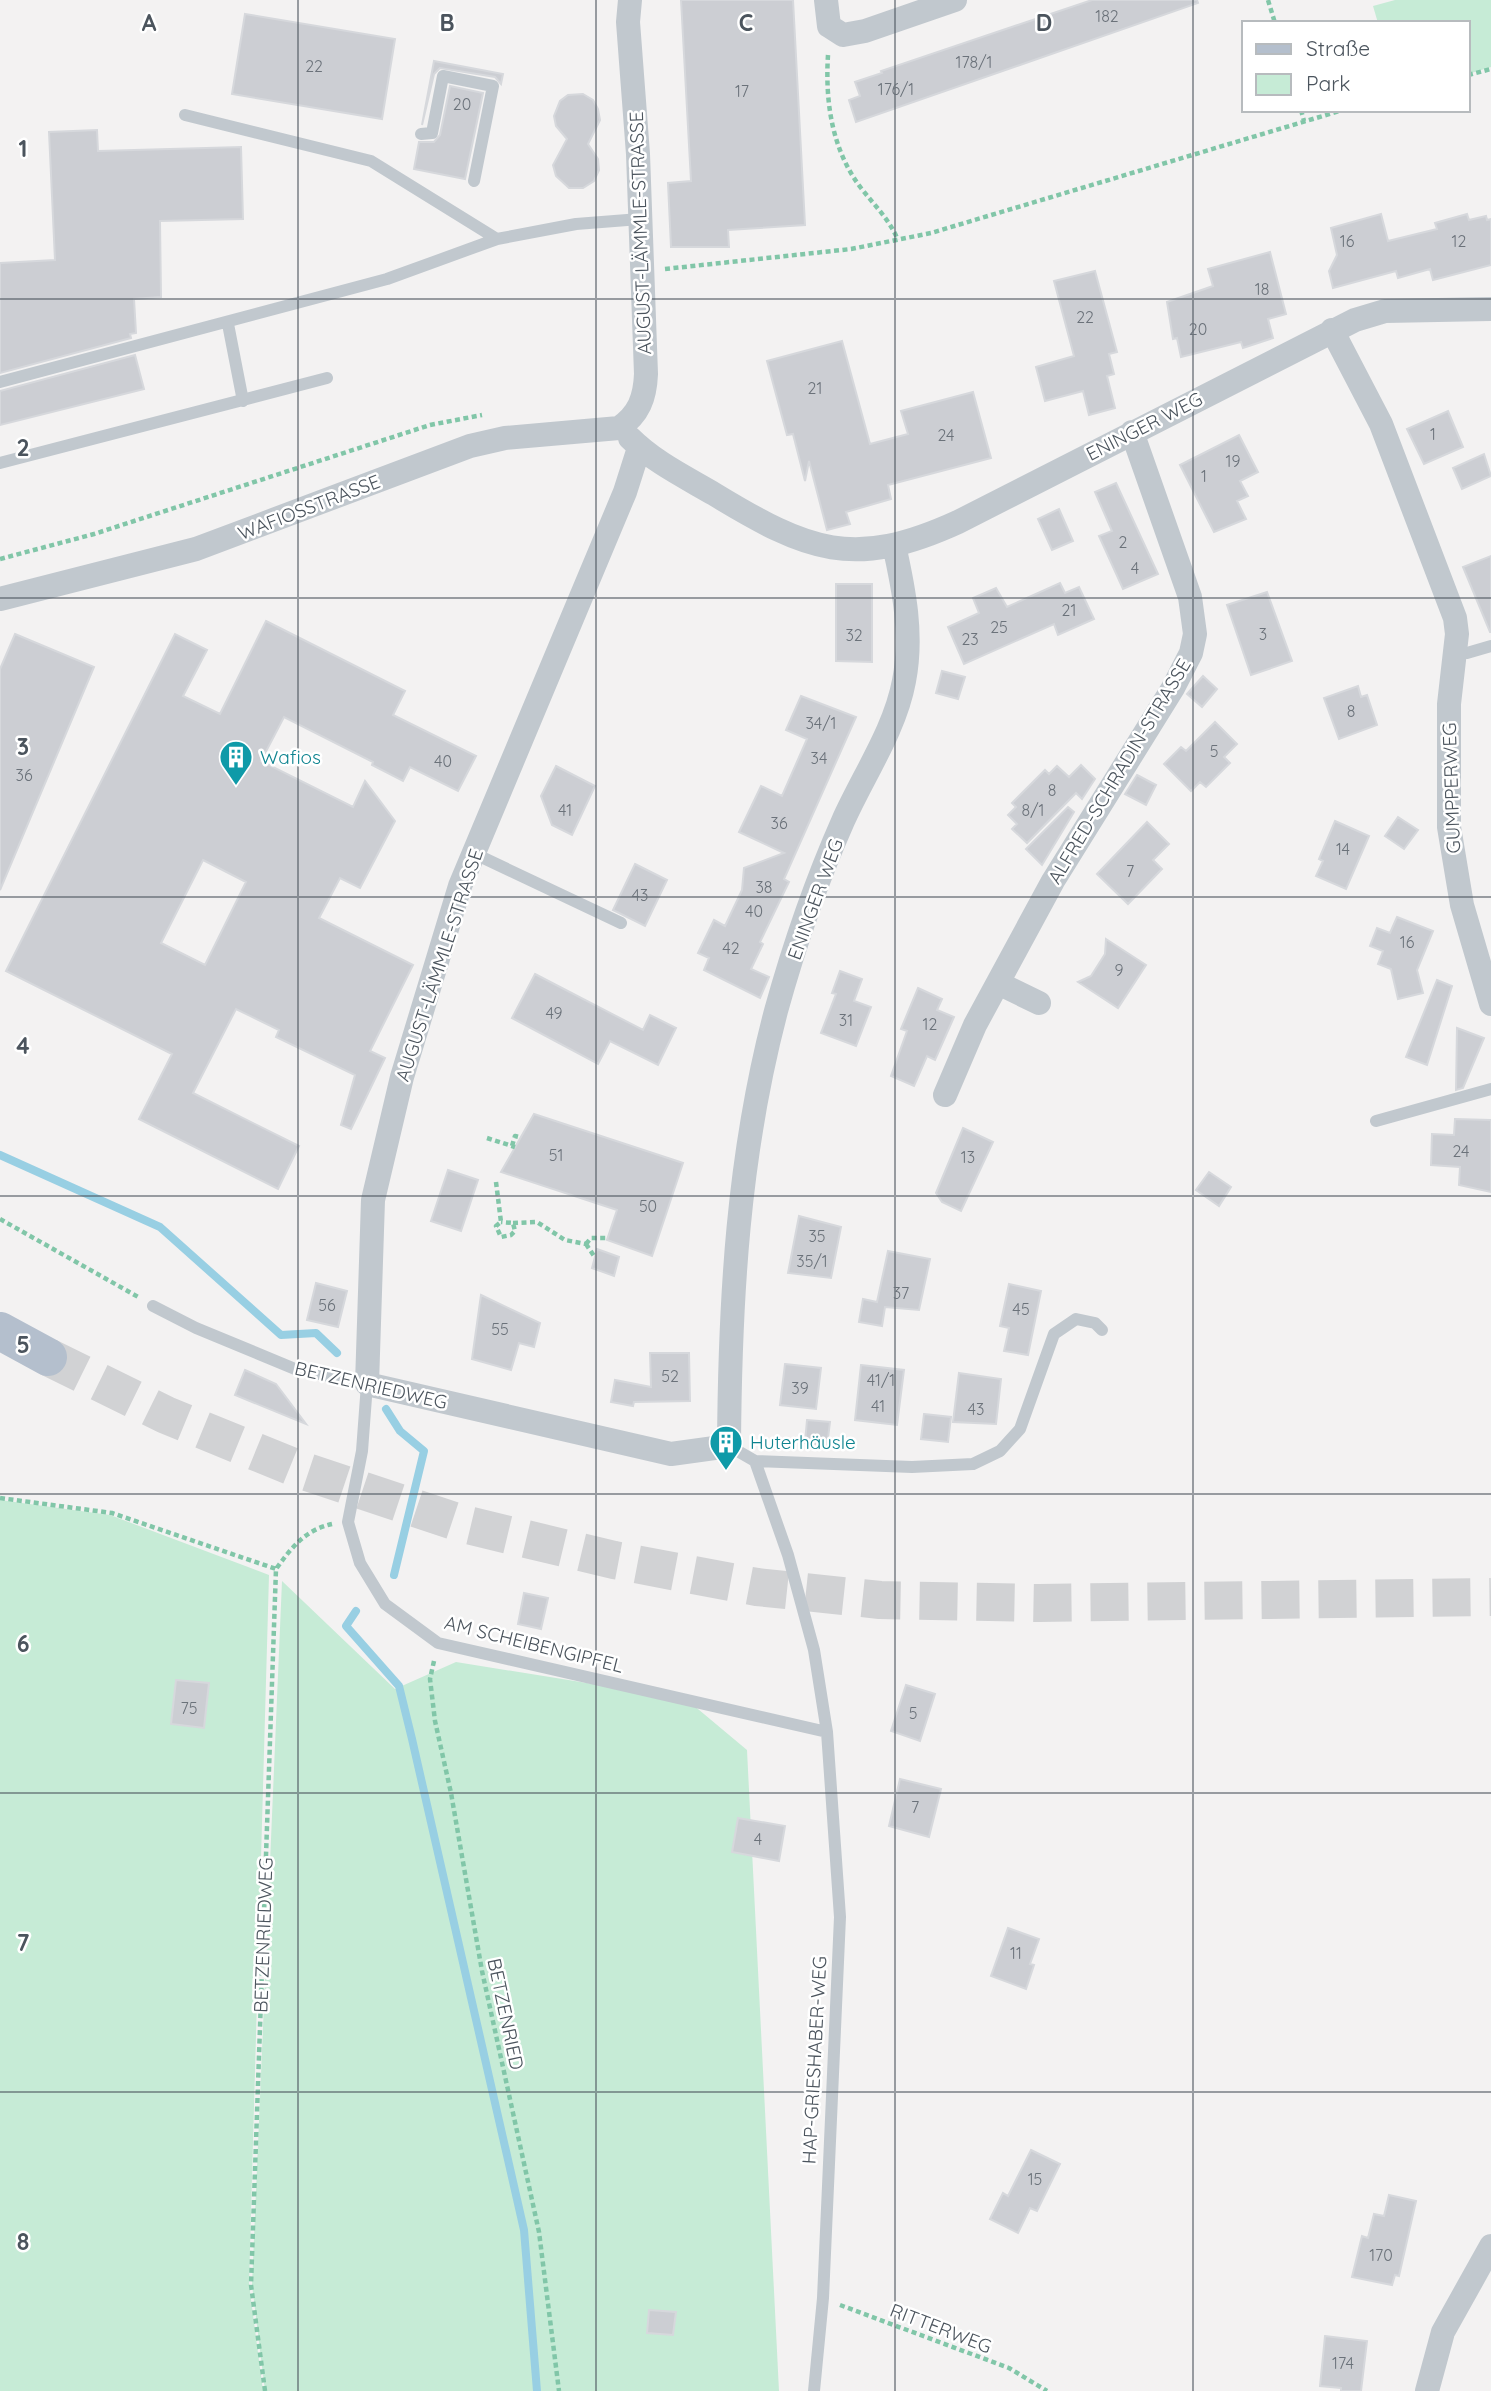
<svg xmlns="http://www.w3.org/2000/svg" width="1491" height="2391" font-family="Quicksand,sans-serif">
	<style>
		.green { fill: #c6ebd6 }
		.lines { fill: none; stroke-linecap: round; stroke-linejoin: round }
		.stream { stroke: #98cfe3; stroke-width: 8 }
		.building { fill: #ccced3; stroke: #d6d8dc; stroke-width: 2; fill-rule: evenodd }
		.primary-tunnel { stroke: #d1d2d4; stroke-width: 38; stroke-dasharray: 38 19; stroke-linecap: butt }
		.path { stroke: #81c6a8; stroke-width: 4.5; stroke-dasharray: 5 3.5; stroke-linecap: butt }
		.service { stroke: #c1c8ce; stroke-width: 12 }
		.minor { stroke: #c1c8ce; stroke-width: 24 }
		.primary { stroke: #b4bfcd; stroke-width: 38 }
		.grid { fill: none; stroke: #4b545d; stroke-width: 2; stroke-opacity: 0.55 }
		.labels { text-anchor: middle; stroke-width: 5; stroke-linejoin: round; paint-order: stroke }
		.number-label { font-size: 16px; fill: #6b727a }
		.street-label { font-size: 19px; fill: #4b545d; stroke: #fff }
		.culture-label { font-size: 19px; fill: #0d838f; stroke: #fff; text-anchor: start }
		.grid-label { font-size: 23px; text-anchor: middle; font-weight: bold; fill: #4b545d; stroke: #fff; stroke-width: 5; stroke-linejoin: round; paint-order: stroke }
	</style>
	<rect width="100%" height="100%" fill="#f3f2f2"/>
	<!-- green -->
	<path class="green" d="M1395 0H1491V67L1468 74V23H1378L1373 6Z
		M0 1500 110 1515 269 1575 249 2284 263 2391H0Z
		M282 1581 395 1689 456 1662 686 1699 747 1750 779 2391H265L252 2285Z"/>
	<g class="lines">
		<!-- stream -->
		<path class="stream" d="M0 1155 160 1227 281 1335 316 1333 337 1353
			M386 1409 400 1431 424 1451 394 1575
			M356 1611 346 1626 399 1686 412 1739 524 2230 537 2391"/>
	</g>
	<!-- building -->
	<path class="building" d="M681 0H793L805 225 728 230 729 247H671L668 183 691 181Z
		M1092 0H1197L1198 3 856 122 849 100 860 96 855 82 882 73 881 71Z
		M245 14 395 39 382 119 232 94Z
		M434 61 503 74 501 84 495 77 440 68 434 74 422 125Z
		M450 86 483 93 465 179 414 169 419 142H434L440 135Z
		M583 94 593 100 598 109 600 120 588 144 598 159 599 170 594 181 583 188H569L556 176 553 165 567 139 556 126 554 116 560 101 568 95Z
		M97 130 98 151 241 147 243 219 160 221 161 297 134 299 136 333 130 334 131 338 0 373V263L55 260 49 132Z
		M1381 214 1388 241 1437 229 1435 223 1467 214 1469 220 1486 216 1487 220 1491 219V265L1433 280 1430 269 1398 278 1396 271 1333 288 1329 271 1337 255 1331 228Z
		M1270 252 1286 314 1268 319 1273 338 1243 348 1241 342 1181 357 1177 338 1173 339 1167 302 1213 286 1208 269Z
		M1095 271 1117 352 1109 354 1114 374 1107 376 1115 408 1089 415 1083 391 1045 401 1036 367 1074 356 1054 281Z
		M842 341 870 444 908 434 901 411 973 392 991 458 888 485 891 499 846 512 850 524 827 530 809 461 805 481 793 434 787 435 767 361Z
		M135 355 144 389 0 425V391Z
		M1448 411 1463 447 1424 464 1407 429Z
		M1239 435 1258 472 1240 481 1248 496 1237 501 1246 519 1214 532 1180 465Z
		M1484 454 1491 476 1462 489 1453 468Z
		M1116 483 1158 574 1123 589 1099 536 1112 531 1095 492Z
		M1059 509 1073 541 1052 550 1038 519Z
		M1491 556V632H1490L1463 567Z
		M1060 583 1065 593 1079 587 1094 619 1058 635 1054 624 964 664 948 627 979 613 973 598 996 588 1007 607Z
		M836 584H872V662L836 661Z
		M1267 592 1292 661 1251 675 1227 605Z
		M266 621 405 691 393 715 476 756 458 791 410 767 403 781 372 765 373 762 284 717 261 761 353 807 365 781 395 821 360 888 340 878 319 918 413 965 370 1051 385 1058 351 1129 341 1125 355 1075 276 1037 279 1030 236 1009 193 1093 299 1146 278 1189 139 1119 172 1054 6 971 175 634 207 650 183 696 220 714ZM203 860 246 882 205 965 161 943Z
		M15 634 94 667 0 890V669Z
		M942 671 965 677 958 699 936 693Z
		M1203 676 1217 689 1202 707 1187 694Z
		M1358 686 1361 697 1367 695 1377 725 1339 739 1324 698Z
		M801 696 856 717 784 879 789 882 760 942 763 944 751 969 769 977 760 998 704 970 709 958 698 953 714 920 725 926 742 890 744 868 784 853 739 832 761 786 782 796 807 739 786 730Z
		M1215 722 1237 744 1224 757 1230 763 1206 787 1200 782 1191 791 1164 764 1181 747 1186 751Z
		M1081 765 1095 779 1082 799 1076 793 1027 843 1012 829 1017 824 1008 815 1016 807 1012 803 1045 770 1049 774 1057 766 1069 777Z
		M556 766 595 786 572 835 552 825 541 796Z
		M1137 775 1156 785 1146 805 1125 794Z
		M1068 807 1074 812 1042 865 1026 849Z
		M1398 817 1418 830 1404 849 1385 836Z
		M1335 821 1369 836 1346 889 1316 876 1323 861 1319 859Z
		M1147 822 1169 844 1153 860 1162 869 1128 904 1097 874Z
		M635 864 667 880 645 926 613 910Z
		M1397 917 1433 931 1417 970 1423 993 1398 999 1391 969 1378 964 1383 951 1370 946 1377 928 1390 933Z
		M1106 939 1146 965 1118 1008 1078 982 1091 976 1105 954Z
		M840 971 862 979 854 1001 871 1007 856 1046 821 1033 836 994 832 993Z
		M535 974 643 1030 650 1015 676 1028 658 1065 610 1041 598 1064 512 1018Z
		M1437 980 1452 986 1427 1065 1406 1057Z
		M918 988 942 999 937 1010 954 1017 935 1060 927 1056 914 1086 891 1076 907 1031 901 1029Z
		M1457 1028 1484 1038 1463 1088 1456 1090Z
		M534 1114 683 1163 652 1256 607 1240 617 1210 501 1172Z
		M1455 1119 1491 1120V1192L1459 1185 1460 1167 1431 1165 1432 1134 1454 1135Z
		M963 1128 993 1142 961 1211 942 1202 936 1193Z
		M448 1170 478 1180 461 1231 431 1221Z
		M1209 1172 1231 1187 1219 1206 1196 1190Z
		M799 1216 841 1227 831 1278 788 1273Z
		M597 1249 619 1257 614 1276 592 1268Z
		M888 1251 930 1259 919 1310 885 1307 882 1326 859 1322 863 1299 877 1302Z
		M316 1283 347 1291 338 1327 307 1320Z
		M1009 1284 1041 1291 1028 1355 1004 1351 1009 1328 1000 1326Z
		M481 1295 540 1323 534 1347 519 1343 511 1370 472 1359Z
		M650 1353H689L690 1401 634 1402 633 1406 611 1402 615 1380 651 1387Z
		M785 1364 821 1368 816 1409 780 1405Z
		M861 1365 904 1370 897 1425 855 1420Z
		M245 1370 276 1384 306 1424 235 1395Z
		M959 1373 1001 1379 996 1424 953 1422Z
		M924 1414 951 1417 948 1442 921 1439Z
		M807 1420 830 1422 827 1446 805 1443Z
		M524 1593 548 1598 541 1629 518 1624Z
		M176 1680 209 1683 204 1728 171 1724Z
		M906 1685 935 1694 920 1741 891 1731Z
		M900 1779 941 1789 929 1837 889 1826Z
		M738 1818 785 1826 779 1861 732 1852Z
		M1008 1928 1039 1939 1030 1964 1034 1965 1026 1989 991 1976Z
		M1031 2150 1060 2164 1037 2211 1030 2208 1018 2233 990 2219 1003 2193 1008 2196Z
		M1389 2195 1416 2201 1399 2276 1395 2275 1392 2285 1352 2277 1362 2236 1368 2238 1374 2214 1384 2216Z
		M649 2310 676 2312 673 2335 647 2333Z
		M1325 2336 1367 2341 1361 2391H1341V2388L1320 2386Z"/>
	<g class="lines">
		<!-- primary-tunnel -->
		<path class="primary-tunnel" d="M48 1357 166 1415 298 1469 463 1524 614 1560 757 1587 880 1600 1039 1603 1491 1597"/>
		<!-- path -->
		<path class="path" d="M1268 0 1275 23
			M828 55C825 102 832 150 861 188 875 206 889 219 898 240
			M1468 75 1491 69
			M1301 110 1304 121
			M665 269 851 249 931 233 1343 110
			M0 559 94 534 430 425 482 415
			M487 1138 515 1147
			M512 1146 515 1136 519 1137
			M496 1182 501 1222 496 1226 501 1237 511 1235 515 1231 513 1223 501 1222
			M0 1219 140 1298
			M513 1223 537 1222 565 1240 586 1244
			M586 1244 591 1238H606
			M586 1244 594 1256
			M0 1498 112 1513 276 1569
			M434 1661 430 1679 435 1721 451 1793 482 1971 539 2232 559 2391
			M840 2305 1009 2368 1047 2391
			M265 2391 251 2285 276 1569C292 1547 305 1530 332 1524"/>
		<!-- service -->
		<path class="service" d="M185 115 371 161 497 239
			M421 134 432 133 443 76 493 86 474 181
			M228 324 243 401
			M0 382 387 279 497 239 576 224 640 219
			M0 463 327 378
			M1455 652 1467 653 1491 646
			M473 853 621 923
			M1376 1121 1491 1089
			M153 1306 196 1328 295 1369 367 1384 362 1451 348 1522 360 1563 385 1604 438 1643 827 1732
			M729 1446 755 1461 912 1467 973 1464 1000 1451 1020 1429 1054 1334 1076 1319 1095 1323 1102 1330
			M755 1461 788 1555 814 1650 827 1732 840 1917 823 2298 814 2391"/>
		<!-- minor -->
		<path class="minor" d="M826 0 829 26 843 35 865 31 955 0
			M1332 330 1381 424 1455 618 1457 634 1449 704V827L1462 905 1491 1004
			M630 438C654 462 685 477 714 494 808 551 853 570 958 522L1355 320 1385 311 1491 309
			M639 448 625 492 460 886 402 1077 373 1200 367 1384 671 1454 729 1446C730 1298 738 1155 776 1011 794 946 816 882 843 821 863 776 895 730 904 681 913 635 904 590 894 545
			M0 599 196 549 470 446 505 438 619 428C639 414 645 398 646 374L638 154 628 22 630 0
			M998 983 1039 1003
			M945 1095 975 1025 1053 881 1173 688 1191 653 1195 634 1190 597 1132 432
			M1427 2391 1443 2332 1491 2246"/>
		<!-- primary -->
		<path class="primary" d="M0 1331 48 1357"/>
	</g>
	<!-- grid -->
	<path class="grid" d="M298 0V2391M596 0V2391M895 0V2391M1193 0V2391M0 299H1491M0 598H1491M0 897H1491M0 1196H1491M0 1494H1491M0 1793H1491M0 2092H1491"/>
	<!-- icons -->
	<defs>
		<symbol id="building-pin" viewBox="-11 -11 22 30"><path d="M0 17L-7.5 6A9.5 9.5 0 1 1 7.5 6Z" fill="#0f9aa8" stroke="#fff"/><path d="M-4-6H4V6H1V3H-1V6H-4ZM-2.5-4.3h1.7v1.8h-1.7ZM.8-4.3h1.7v1.8H.8ZM-2.5-1h1.7V.8h-1.7ZM.8-1h1.7V.8H.8Z" fill="#fff"/></symbol>
	</defs>
	<g fill-rule="evenodd">
		<use href="#building-pin" x="217" y="738" width="38" height="52"/>
		<use href="#building-pin" x="707" y="1423" width="38" height="52"/>
	</g>
	<g class="labels">
		<!-- number labels -->
		<g class="number-label">
			<text x="1107" y="22">182</text>
			<text x="974" y="68">178/1</text>
			<text x="314" y="72">22</text>
			<text x="896" y="95">176/1</text>
			<text x="742" y="97">17</text>
			<text x="462" y="110">20</text>
			<text x="1347" y="247">16</text>
			<text x="1459" y="247">12</text>
			<text x="1262" y="295">18</text>
			<text x="1085" y="323">22</text>
			<text x="1198" y="335">20</text>
			<text x="815" y="394">21</text>
			<text x="1433" y="440">1</text>
			<text x="946" y="441">24</text>
			<text x="1233" y="467">19</text>
			<text x="1204" y="482">1</text>
			<text x="1123" y="548">2</text>
			<text x="1135" y="574">4</text>
			<text x="1069" y="616">21</text>
			<text x="999" y="633">25</text>
			<text x="1263" y="640">3</text>
			<text x="854" y="641">32</text>
			<text x="970" y="645">23</text>
			<text x="1351" y="717">8</text>
			<text x="821" y="729">34/1</text>
			<text x="1214" y="757">5</text>
			<text x="819" y="764">34</text>
			<text x="443" y="767">40</text>
			<text x="24" y="781">36</text>
			<text x="1052" y="796">8</text>
			<text x="565" y="816">41</text>
			<text x="1033" y="816">8/1</text>
			<text x="779" y="829">36</text>
			<text x="1343" y="855">14</text>
			<text x="1130" y="877">7</text>
			<text x="764" y="893">38</text>
			<text x="640" y="901">43</text>
			<text x="754" y="917">40</text>
			<text x="1407" y="948">16</text>
			<text x="731" y="954">42</text>
			<text x="1119" y="976">9</text>
			<text x="554" y="1019">49</text>
			<text x="846" y="1026">31</text>
			<text x="930" y="1030">12</text>
			<text x="1461" y="1157">24</text>
			<text x="556" y="1161">51</text>
			<text x="968" y="1163">13</text>
			<text x="648" y="1212">50</text>
			<text x="817" y="1242">35</text>
			<text x="812" y="1267">35/1</text>
			<text x="901" y="1299">37</text>
			<text x="327" y="1311">56</text>
			<text x="1021" y="1315">45</text>
			<text x="500" y="1335">55</text>
			<text x="670" y="1382">52</text>
			<text x="881" y="1386">41/1</text>
			<text x="800" y="1394">39</text>
			<text x="878" y="1412">41</text>
			<text x="976" y="1415">43</text>
			<text x="189" y="1714">75</text>
			<text x="913" y="1719">5</text>
			<text x="915" y="1813">7</text>
			<text x="758" y="1845">4</text>
			<text x="1016" y="1959">11</text>
			<text x="1035" y="2185">15</text>
			<text x="1381" y="2261">170</text>
			<text x="1343" y="2369">174</text>
		</g>
		<!-- street labels -->
		<g class="street-label">
			<text transform="translate(640 233) rotate(-92)" y="7">AUGUST-LÄMMLE-STRASSE</text>
			<text transform="translate(1144 426) rotate(-27)" y="7">ENINGER WEG</text>
			<text transform="translate(309 507) rotate(-21)" y="7">WAFIOSSTRASSE</text>
			<text transform="translate(1119 771) rotate(-59)" y="7">ALFRED-SCHRADIN-STRASSE</text>
			<text transform="translate(1451 788) rotate(-92)" y="7">GUMPPERWEG</text>
			<text transform="translate(815 899) rotate(-70)" y="7">ENINGER WEG</text>
			<text transform="translate(439 965) rotate(-72)" y="7">AUGUST-LÄMMLE-STRASSE</text>
			<text transform="translate(371 1385) rotate(13)" y="7">BETZENRIEDWEG</text>
			<text transform="translate(534 1644) rotate(14)" y="7">AM SCHEIBENGIPFEL</text>
			<text transform="translate(263 1935) rotate(-88)" y="7">BETZENRIEDWEG</text>
			<text transform="translate(506 2014) rotate(78)" y="7">BETZENRIED</text>
			<text transform="translate(814 2060) rotate(-87)" y="7">HAP-GRIESHABER-WEG</text>
			<text transform="translate(941 2328) rotate(21)" y="7">RITTERWEG</text>
		</g>
		<!-- culture labels -->
		<g class="culture-label">
			<text x="260" y="764">Wafios</text>
			<text x="750" y="1449">Huterhäusle</text>
		</g>
	</g>
	<g class="grid-label">
		<text x="149" y="31">A</text>
		<text x="447" y="31">B</text>
		<text x="746" y="31">C</text>
		<text x="1044" y="31">D</text>
		<text x="23" y="157">1</text>
		<text x="23" y="456">2</text>
		<text x="23" y="755">3</text>
		<text x="23" y="1054">4</text>
		<text x="23" y="1353">5</text>
		<text x="23" y="1652">6</text>
		<text x="23" y="1951">7</text>
		<text x="23" y="2250">8</text>
	</g>
	<!-- legend -->
	<rect x="1242" y="21" width="228" height="91" fill="#ffffff" stroke="#b7bbbe" stroke-width="2"/>
	<rect x="1256" y="44" width="35" height="10" fill="#b4bfcd" stroke="#b7bbbe" stroke-width="2"/>
	<text x="1306" y="56" font-size="21" fill="#4b545d">Straße</text>
	<rect x="1256" y="74" width="35" height="21" fill="#c6ebd6" stroke="#b7bbbe" stroke-width="2"/>
	<text x="1306" y="91" font-size="21" fill="#4b545d">Park</text>
</svg>
